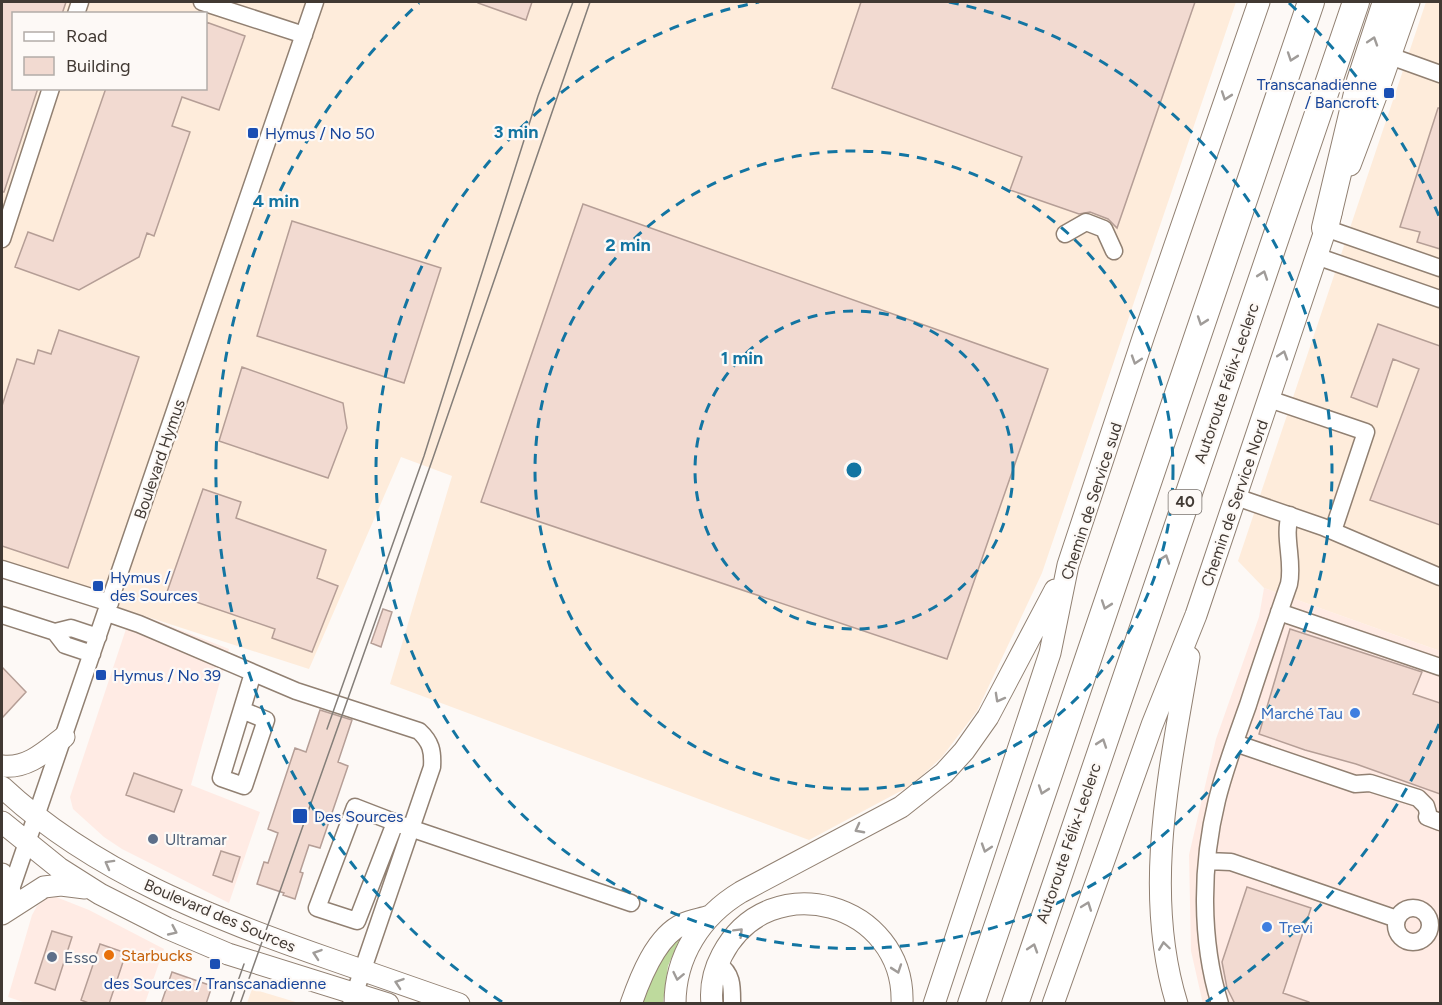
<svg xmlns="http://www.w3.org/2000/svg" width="1442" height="1005" font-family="Figtree,sans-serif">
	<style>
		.commercial { fill: #ffebe4 }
		.industrial { fill: #feecdb; fill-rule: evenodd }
		.green { fill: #beda9d }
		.building { fill: #f2dad1; stroke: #b59e96; stroke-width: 1.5 }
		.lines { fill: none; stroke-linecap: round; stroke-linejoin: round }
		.minor-casing { stroke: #918072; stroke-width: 19 }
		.major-casing { stroke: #918072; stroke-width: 23 }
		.highway-casing { stroke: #918072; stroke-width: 28 }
		.minor { stroke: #fff; stroke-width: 16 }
		.major { stroke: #fff; stroke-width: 21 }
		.highway { stroke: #fff; stroke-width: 26 }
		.tram { stroke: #847e79; stroke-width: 1.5 }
		.oneway { stroke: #a09c99 }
		.ring { fill: none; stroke: #1375a2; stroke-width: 3; stroke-dasharray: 10 8 }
		.transit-dot { fill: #1a4fb4; stroke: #fdf9f6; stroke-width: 2 }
		.shop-dot { fill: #3f7fe0; stroke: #fdf9f6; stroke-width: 2 }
		.service-dot { fill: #5c6f8a; stroke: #fdf9f6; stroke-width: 2 }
		.food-dot { fill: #e8710a; stroke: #fdf9f6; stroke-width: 2 }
		.labels { text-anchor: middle; stroke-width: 4.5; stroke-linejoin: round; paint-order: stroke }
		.shield { fill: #fdf9f6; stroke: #79736e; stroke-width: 1.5 }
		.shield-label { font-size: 15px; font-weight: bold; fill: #413933 }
		.transit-label { font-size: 16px; fill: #164399; stroke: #fdf9f6; text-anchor: start }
		.street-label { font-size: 16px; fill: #413933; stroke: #fdf9f6 }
		.shop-label { font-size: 16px; fill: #366cbe; stroke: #fdf9f6; text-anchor: end }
		.service-label { font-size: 16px; fill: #4e5e75; stroke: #fdf9f6; text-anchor: start }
		.food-label { font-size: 16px; fill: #c56008; stroke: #fdf9f6; text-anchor: start }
		.centre { fill: #1375a2; stroke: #fdf9f6; stroke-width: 3 }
		.ring-label { font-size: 18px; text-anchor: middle; font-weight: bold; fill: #1375a2; stroke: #fdf9f6; stroke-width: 4.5; stroke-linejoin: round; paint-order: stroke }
	</style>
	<rect width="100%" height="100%" fill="#fdf9f6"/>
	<!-- commercial -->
	<path class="commercial" d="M1264 588 1440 651V1003L1203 1004 1191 951 1189 855 1216 739 1259 617Z
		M132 611 229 649 191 785 260 812 229 903 122 849 104 837 73 809 70 797Z
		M56 897 89 910 164 949 145 1003 29 1004 8 997 32 915 37 906 47 898Z"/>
	<!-- industrial -->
	<path class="industrial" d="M2 2H1236L1042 573 977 711 942 757 912 785 809 840 390 684 452 476 401 457 309 669 120 608 2 575ZM14 14H206V88H14Z
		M1426 2H1440V651L1264 588 1238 561Z
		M252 989 299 1003H247Z"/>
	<!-- green -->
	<path class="green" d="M682 934 668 966 663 1003 641 1004C650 978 662 953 682 934Z"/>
	<!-- building -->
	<path class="building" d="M2 2H66L62 14H14V88H38L4 192H2Z
		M478 2H532L526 20 478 3Z
		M861 2H1195L1117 228 1108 219 1090 212 1079 214 1010 190 1022 157 832 88Z
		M206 22 245 36 219 110 182 97 172 126 190 132 154 236 147 233 139 257 79 290 15 267 28 232 53 241 106 88H206Z
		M1438 108H1440V249L1417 242 1420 232 1400 227Z
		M583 204 1048 369 947 659 481 502Z
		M292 221 441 268 404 383 257 336Z
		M1378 324 1440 346V525L1370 500 1419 369 1393 359 1377 407 1351 397Z
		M59 330 139 357 68 568 2 546V406L17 359 34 364 38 350 51 354Z
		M242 367 343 403 347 428 328 478 219 441Z
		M203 489 241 502 236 518 326 550 317 578 338 586 312 652 272 638 275 629 167 592Z
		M383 609 392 612 381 647 371 643Z
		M1290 629 1422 672 1413 694 1440 703V794L1356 764 1305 750 1259 734Z
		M2 667 26 692 2 718Z
		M320 710 352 720 338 762 348 766 320 848 309 845 300 872 303 873 295 899 283 895 284 893 257 884 264 862 268 863 278 833 268 829 295 748 306 752Z
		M134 773 182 790 174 812 126 795Z
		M221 851 240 857 232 882 213 875Z
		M1247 887 1311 908 1283 993 1309 1002V1004H1235L1227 988 1222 962Z
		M52 931 72 937 55 990 35 983Z
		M100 944 126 953 109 1004H91L81 1000Z
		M172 972 212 986 206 1004H161Z"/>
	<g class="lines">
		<defs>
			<path id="minor" d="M202 2 304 35
				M76 14 80 2
				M1390 56 1440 74
				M1325 228 1440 268
				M1065 234 1086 222 1104 229 1114 251
				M2 239 51 88
				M1316 256 1440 299
				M1269 399 1366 432 1333 531
				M1236 497 1323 527 1440 577
				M2 569 110 603
				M1279 612 1440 667
				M107 613 139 624 296 691 419 731C431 742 433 751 432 767L351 1004
				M2 615 55 632 71 628 98 637
				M55 632 65 645 92 654
				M242 710 266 720 244 786 221 778 253 673
				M1235 743 1355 784 1370 783 1418 798 1426 806 1428 813 1427 817 1440 822
				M395 823 357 921 317 908 355 807C373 814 391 821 410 828L631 903
				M1207 861 1231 862 1397 919
				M8 898 315 2
				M1396 925a17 17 0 1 1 34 0a17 17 0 1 1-34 0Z
				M718 964C733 974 732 987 732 1004
				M1220 1004C1200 940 1201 865 1217 800 1225 768 1237 736 1248 705 1261 664 1275 624 1289 584 1294 561 1283 537 1290 515"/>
			<path id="major" d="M1350 165 1379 88 1409 2
				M2 766C27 769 45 752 64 737
				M2 787C94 873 213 918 330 959 373 974 416 989 459 1004
				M2 822 59 868 100 894 167 928 228 954 388 1004
				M2 874 10 892
				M2 914 44 887 61 885 85 888
				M631 1004C640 978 656 936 683 924 691 920 701 919 710 916
				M675 1004C675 956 701 916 741 892L901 807 944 773 964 751 988 717 1055 590
				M712 1004C710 986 714 970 722 955 769 864 906 903 902 1004
				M934 1004 1050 653 1068 565 1144 335 1259 2
				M1053 1004 1152 725 1196 615 1331 213
				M1177 1004C1142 891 1170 770 1189 657"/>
			<path id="highway" d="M1325 228 1360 81 1386 2
				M971 1004 1311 2
				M1015 1004 1356 2"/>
		</defs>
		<!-- minor casing -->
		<use href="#minor" class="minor-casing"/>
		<!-- major casing -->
		<use href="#major" class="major-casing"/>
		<!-- highway casing -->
		<use href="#highway" class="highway-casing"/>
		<!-- minor -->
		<use href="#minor" class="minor"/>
		<!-- major -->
		<use href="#major" class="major"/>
		<!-- highway -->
		<use href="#highway" class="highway"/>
		<!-- tram -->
		<path class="tram" d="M327 729 424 456 538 96 573 2
			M230 1004 244 964
			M240 1004 433 458 590 2"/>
	</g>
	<!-- one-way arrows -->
	<defs><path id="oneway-chevron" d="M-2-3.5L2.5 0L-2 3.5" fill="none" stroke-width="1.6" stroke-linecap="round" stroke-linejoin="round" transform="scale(1.5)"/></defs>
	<g class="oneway">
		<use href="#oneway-chevron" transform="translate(1373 41) rotate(-72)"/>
		<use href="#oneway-chevron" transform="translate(1292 57) rotate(109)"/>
		<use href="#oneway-chevron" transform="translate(1226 96) rotate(109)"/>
		<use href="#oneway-chevron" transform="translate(1263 275) rotate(-71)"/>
		<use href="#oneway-chevron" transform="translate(1202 321) rotate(109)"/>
		<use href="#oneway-chevron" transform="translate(1283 355) rotate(-72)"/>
		<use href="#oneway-chevron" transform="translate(1136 360) rotate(108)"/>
		<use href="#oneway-chevron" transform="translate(1165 559) rotate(-71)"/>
		<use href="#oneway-chevron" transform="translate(1106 605) rotate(109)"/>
		<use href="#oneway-chevron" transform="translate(999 698) rotate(119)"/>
		<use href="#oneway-chevron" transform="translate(1102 743) rotate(-71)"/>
		<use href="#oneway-chevron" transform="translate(1043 790) rotate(109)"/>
		<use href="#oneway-chevron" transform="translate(859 829) rotate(152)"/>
		<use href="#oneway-chevron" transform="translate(986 848) rotate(108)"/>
		<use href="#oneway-chevron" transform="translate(109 864) rotate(-151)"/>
		<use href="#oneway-chevron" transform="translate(1087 906) rotate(-70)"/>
		<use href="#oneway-chevron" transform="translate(173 931) rotate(25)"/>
		<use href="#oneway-chevron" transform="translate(739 932) rotate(-45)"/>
		<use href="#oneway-chevron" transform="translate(1164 946) rotate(-98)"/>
		<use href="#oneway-chevron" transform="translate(1033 948) rotate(-72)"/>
		<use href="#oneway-chevron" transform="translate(317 954) rotate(-161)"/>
		<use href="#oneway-chevron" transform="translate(897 969) rotate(71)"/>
		<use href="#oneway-chevron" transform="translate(678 976) rotate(102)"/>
		<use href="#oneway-chevron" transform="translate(399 983) rotate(-161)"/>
	</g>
	<!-- distance rings -->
	<g class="ring">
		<circle cx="854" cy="470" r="159"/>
		<circle cx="854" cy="470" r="319"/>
		<path d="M949 2A478 478 0 1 1 759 2"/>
		<path d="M1439 724A638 638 0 0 1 1206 1002M502 1002A638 638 0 0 1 419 3M1289 3A638 638 0 0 1 1439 216"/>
	</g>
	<!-- markers -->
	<g class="transit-dot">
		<rect x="1383" y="87" width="12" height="12" rx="3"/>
		<rect x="247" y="127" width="12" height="12" rx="3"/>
		<rect x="92" y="580" width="12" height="12" rx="3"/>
		<rect x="95" y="669" width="12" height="12" rx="3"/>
		<rect x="292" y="808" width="16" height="16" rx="3"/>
		<rect x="209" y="958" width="12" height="12" rx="3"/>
	</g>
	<g class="shop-dot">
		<circle cx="1355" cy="713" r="6"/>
		<circle cx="1267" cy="927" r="6"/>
	</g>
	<g class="service-dot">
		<circle cx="153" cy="839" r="6"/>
		<circle cx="52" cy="957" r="6"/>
	</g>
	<circle class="food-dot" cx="109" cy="955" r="6"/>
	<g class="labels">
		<!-- shield labels -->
		<rect class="shield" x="1168.5" y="490" width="33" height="24" rx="4.5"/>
		<g class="shield-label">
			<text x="1185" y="507">40</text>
		</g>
		<!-- transit labels -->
		<g class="transit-label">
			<text x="1377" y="90" text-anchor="end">Transcanadienne<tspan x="1377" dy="18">/ Bancroft</tspan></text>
			<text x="265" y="139">Hymus / No 50</text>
			<text x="110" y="583">Hymus /<tspan x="110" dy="18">des Sources</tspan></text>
			<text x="113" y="681">Hymus / No 39</text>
			<text x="314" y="822">Des Sources</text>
			<text x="215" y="989" text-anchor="middle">des Sources / Transcanadienne</text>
		</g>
		<!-- street labels -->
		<g class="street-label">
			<text transform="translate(1226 383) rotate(-71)" y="6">Autoroute Félix-Leclerc</text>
			<text transform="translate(159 459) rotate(-71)" y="6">Boulevard Hymus</text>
			<text transform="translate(1091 501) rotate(-72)" y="6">Chemin de Service sud</text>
			<text transform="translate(1234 503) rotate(-71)" y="6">Chemin de Service Nord</text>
			<text transform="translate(1068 843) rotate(-71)" y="6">Autoroute Félix-Leclerc</text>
			<text transform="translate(220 915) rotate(23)" y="6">Boulevard des Sources</text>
		</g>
		<!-- shop labels -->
		<g class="shop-label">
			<text x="1343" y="719">Marché Tau</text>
			<text x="1279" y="933" text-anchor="start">Trevi</text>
		</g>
		<!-- service labels -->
		<g class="service-label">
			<text x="165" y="845">Ultramar</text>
			<text x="64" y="963">Esso</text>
		</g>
		<!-- food labels -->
		<g class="food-label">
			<text x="121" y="961">Starbucks</text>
		</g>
	</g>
	<circle cx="854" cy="470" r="9" class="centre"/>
	<g class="ring-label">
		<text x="516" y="138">3 min</text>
		<text x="276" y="207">4 min</text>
		<text x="628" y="251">2 min</text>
		<text x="742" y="364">1 min</text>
	</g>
	<!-- border -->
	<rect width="1442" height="1005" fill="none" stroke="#413933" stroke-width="6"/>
	<!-- legend -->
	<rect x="12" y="12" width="195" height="78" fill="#fdf9f6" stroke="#b2aca8" stroke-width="1.5"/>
	<rect x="24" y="32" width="30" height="9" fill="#ffffff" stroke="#b2aca8" stroke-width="1.5"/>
	<text x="66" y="42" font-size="18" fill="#413933">Road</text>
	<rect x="24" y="57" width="30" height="18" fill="#f2dad1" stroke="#b2aca8" stroke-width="1.5"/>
	<text x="66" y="72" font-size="18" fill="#413933">Building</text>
</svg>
